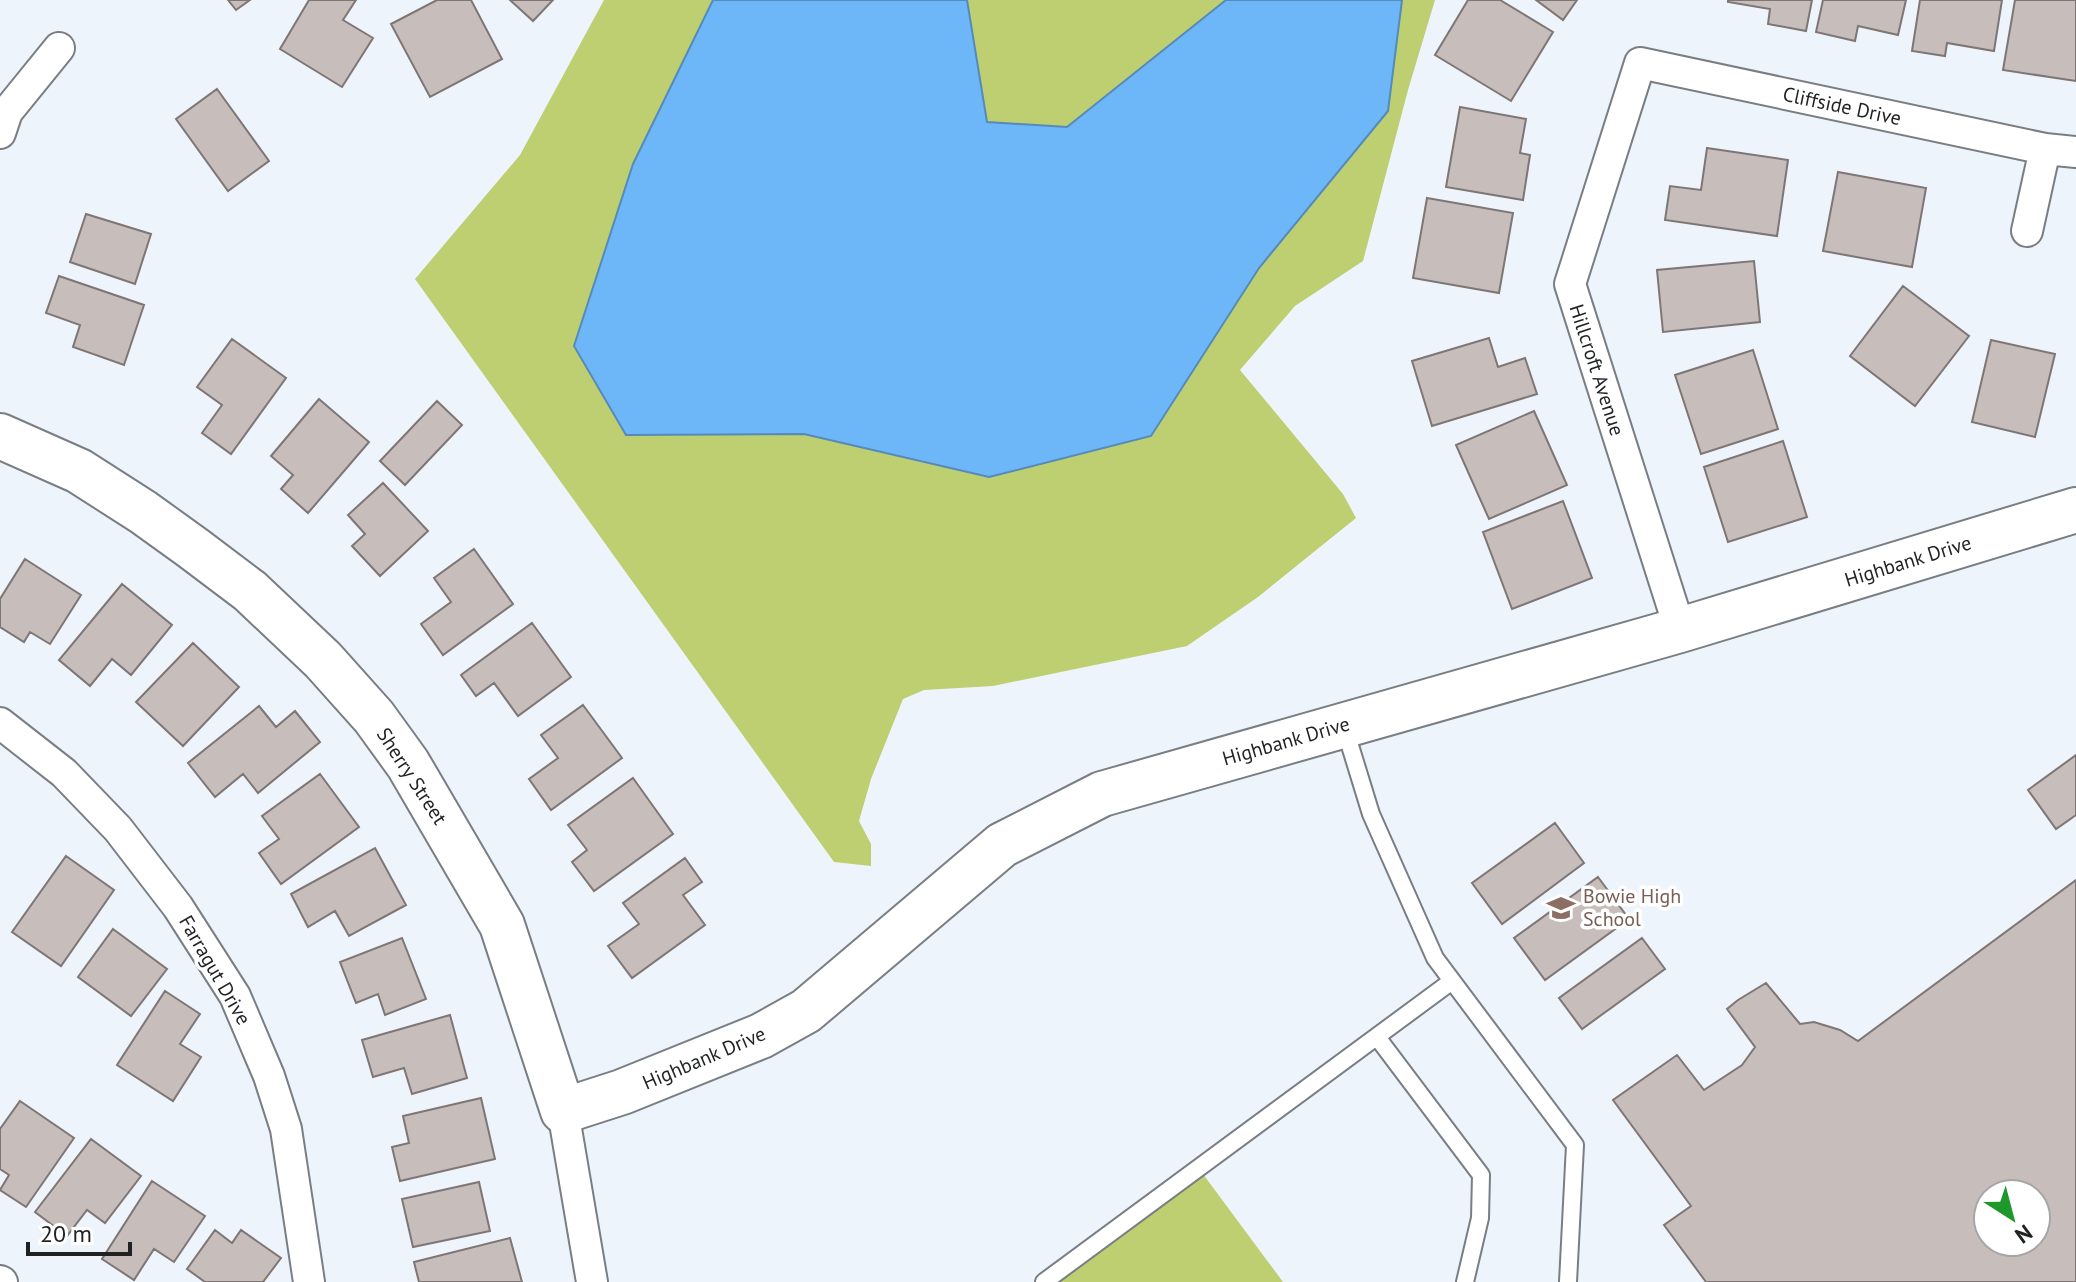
<svg xmlns="http://www.w3.org/2000/svg" width="2076" height="1282" font-family="'PT Sans',sans-serif">
	<style>
		.green { fill: #bdcf71 }
		.water { fill: #6db7f9; stroke: #568ab9; stroke-width: 2 }
		.building { fill: #c7bebb; stroke: #7e7674; stroke-width: 2; fill-rule: evenodd }
		.lines { fill: none; stroke-linecap: round; stroke-linejoin: round }
		.lane-casing { stroke: #787e83; stroke-width: 20 }
		.street-casing { stroke: #787e83; stroke-width: 34 }
		.secondary-casing { stroke: #787e83; stroke-width: 48 }
		.lane { stroke: #fff; stroke-width: 16 }
		.street { stroke: #fff; stroke-width: 30 }
		.secondary { stroke: #fff; stroke-width: 44 }
		.labels { text-anchor: middle; stroke-width: 7; stroke-linejoin: round; paint-order: stroke }
		.street-label { font-size: 20px; fill: #1f2123; stroke: #fff }
		.education-label { font-size: 20px; fill: #785e54; stroke: #fff; text-anchor: start }
	</style>
	<rect width="100%" height="100%" fill="#eef4fb"/>
	<!-- green -->
	<path class="green" d="M604 0H1435L1408 90 1363 261 1295 306 1240 370 1343 494 1356 518 1258 597 1187 646 993 686 924 690 903 699 871 779 859 821 871 844V866L834 862 415 279 520 155Z
		M1203 1174 1283 1282H1056Z"/>
	<!-- water -->
	<path class="water" d="M713 0H967L987 122 1067 127 1226 0H1402L1388 111 1259 268 1151 436 989 477 804 434 626 435 574 346 633 164Z"/>
	<!-- building -->
	<path class="building" d="M228 0H250L236 10Z
		M309 0H356L343 20 373 38 342 87 280 49Z
		M437 0H471L502 59 430 97 391 24Z
		M510 0H553L533 21Z
		M1468 0H1500L1553 32 1511 101 1435 55Z
		M1536 0H1577L1563 20Z
		M1728 0H1812L1806 31 1768 24 1770 9 1728 2Z
		M1823 0H1906L1898 35 1858 26 1855 41 1816 32Z
		M1920 0H2002L1994 51 1947 43 1945 56 1912 51Z
		M2015 0H2076V81L2003 70Z
		M217 89 269 161 228 191 176 119Z
		M1460 107 1526 119 1520 153 1530 155 1523 200 1446 187Z
		M1707 148 1788 160 1777 236 1665 220 1670 186 1701 190Z
		M1838 172 1926 188 1912 267 1823 251Z
		M1427 198 1513 213 1499 293 1413 278Z
		M86 214 151 234 135 284 70 262Z
		M1754 261 1760 322 1663 332 1657 270Z
		M59 276 144 305 124 365 73 347 80 325 46 313Z
		M1903 286 1969 336 1915 406 1850 356Z
		M1489 338 1498 367 1525 358 1537 394 1432 426 1412 361Z
		M232 339 286 378 231 454 202 433 222 405 197 387Z
		M1991 340 2055 354 2035 437 1972 422Z
		M1753 350 1778 429 1701 454 1675 375Z
		M319 399 369 442 308 513 281 489 293 475 271 456Z
		M437 401 462 425 405 485 380 461Z
		M1534 411 1567 485 1489 519 1456 445Z
		M1783 441 1807 517 1728 542 1704 467Z
		M383 483 428 531 380 576 352 546 365 534 348 515Z
		M1563 501 1592 578 1512 609 1483 532Z
		M474 549 513 604 443 655 421 624 451 602 434 578Z
		M25 559 81 595 50 644 30 632 24 642 0 627V599Z
		M122 584 172 625 131 675 112 659 90 686 59 660Z
		M532 623 571 677 518 716 494 683 476 696 461 675Z
		M193 643 239 687 183 746 136 702Z
		M583 705 622 758 551 810 529 779 558 758 541 735Z
		M259 706 276 727 295 711 320 742 258 793 243 774 215 797 188 763Z
		M2076 755V815L2056 829 2028 790Z
		M320 774 359 827 281 884 259 853 279 839 262 816Z
		M633 778 673 834 594 891 572 862 587 850 568 825Z
		M1555 823 1584 863 1502 924 1472 883Z
		M375 848 406 905 349 936 335 911 308 927 291 894Z
		M66 856 114 890 61 966 12 932Z
		M685 858 702 882 683 895 705 925 632 978 608 946 639 924 623 903Z
		M1598 877 1629 919 1545 980 1514 938Z
		M2076 880V1282H1706L1664 1225 1691 1206 1613 1100 1677 1055 1704 1090 1742 1065 1755 1047 1727 1009 1738 1000 1766 983 1800 1024 1814 1022 1840 1030 1858 1041ZM1988 1194H2036V1242H1988Z
		M113 929 167 969 131 1016 78 977Z
		M402 938 426 999 385 1015 378 994 356 1003 340 962Z
		M1642 938 1665 969 1582 1029 1559 998Z
		M165 991 200 1014 180 1044 201 1057 173 1101 117 1065Z
		M450 1015 467 1078 412 1094 404 1068 373 1077 362 1040Z
		M481 1098 495 1159 400 1181 392 1147 409 1143 403 1116Z
		M20 1101 74 1138 26 1207 0 1190 9 1175 0 1169V1129Z
		M91 1139 141 1176 105 1223 87 1210 67 1236 35 1212Z
		M152 1181 205 1216 174 1262 154 1249 134 1280 102 1259Z
		M479 1182 490 1231 413 1247 402 1199Z
		M215 1230 232 1243 241 1230 281 1258 263 1282H205L187 1269Z
		M510 1238 522 1282H419L414 1262Z"/>
	<g class="lines">
		<defs>
			<path id="lane" d="M1344 726 1371 814 1435 958 1575 1145 1568 1282
				M1377 1037 1481 1175 1480 1218 1465 1282
				M1044 1282 1452 981"/>
			<path id="street" d="M0 133 7 112 59 48
				M2027 231 2045 149
				M1680 630 1570 284 1640 63 2045 149 2076 152
				M0 723 64 773 118 829 178 907 235 996 269 1076 286 1129 309 1282
				M563 1111 592 1282
				M0 1281 2 1282"/>
			<path id="secondary" d="M0 436 79 471 143 512 193 548 250 591 323 660 374 717 408 764 502 925 563 1111 622 1092 761 1036 806 1011 1002 845 1102 794 1680 630 2076 510"/>
		</defs>
		<!-- lane casing -->
		<use href="#lane" class="lane-casing"/>
		<!-- street casing -->
		<use href="#street" class="street-casing"/>
		<!-- secondary casing -->
		<use href="#secondary" class="secondary-casing"/>
		<!-- lane -->
		<use href="#lane" class="lane"/>
		<!-- street -->
		<use href="#street" class="street"/>
		<!-- secondary -->
		<use href="#secondary" class="secondary"/>
	</g>
	<!-- icons -->
	<defs>
		<symbol id="school-bare" viewBox="-9 -9 18 18"><path d="M0-5L7-2L0 1L-7-2ZM-4 1L0 2.5L4 1V4Q0 6-4 4Z" fill="#8d6e63" stroke="#fff" stroke-width="2.5" paint-order="stroke"/></symbol>
	</defs>
	<g fill-rule="evenodd">
		<use href="#school-bare" x="1541" y="888" width="40" height="40"/>
	</g>
	<g class="labels">
		<!-- street labels -->
		<g class="street-label">
			<text transform="translate(1842 106) rotate(12)" y="7">Cliffside Drive</text>
			<text transform="translate(1597 370) rotate(72)" y="7">Hillcroft Avenue</text>
			<text transform="translate(1908 561) rotate(-17)" y="7">Highbank Drive</text>
			<text transform="translate(1286 741) rotate(-16)" y="7">Highbank Drive</text>
			<text transform="translate(412 776) rotate(57)" y="7">Sherry Street</text>
			<text transform="translate(215 970) rotate(60)" y="7">Farragut Drive</text>
			<text transform="translate(704 1058) rotate(-23)" y="7">Highbank Drive</text>
		</g>
		<!-- education labels -->
		<g class="education-label">
			<text x="1583" y="903">Bowie High<tspan x="1583" dy="23">School</tspan></text>
		</g>
	</g>
	<!-- north arrow -->
	<g transform="translate(2012 1218) rotate(144)"><circle r="38" fill="#ffffff" stroke="#a5a6a7" stroke-width="2"/>
	<path d="M0-6L14 30L0 20L-14 30Z" fill="#1e982a"/>
	<text y="-12" font-size="22" font-weight="bold" text-anchor="middle" fill="#1f2123">N</text>
	</g>
	<!-- scale -->
	<path d="M28 1242v12h102v-12" fill="none" stroke="#1f2123" stroke-width="4"/>
	<text x="40" y="1242" font-size="24" fill="#1f2123" stroke="#ffffff" stroke-width="6" paint-order="stroke">20 m</text>
</svg>
